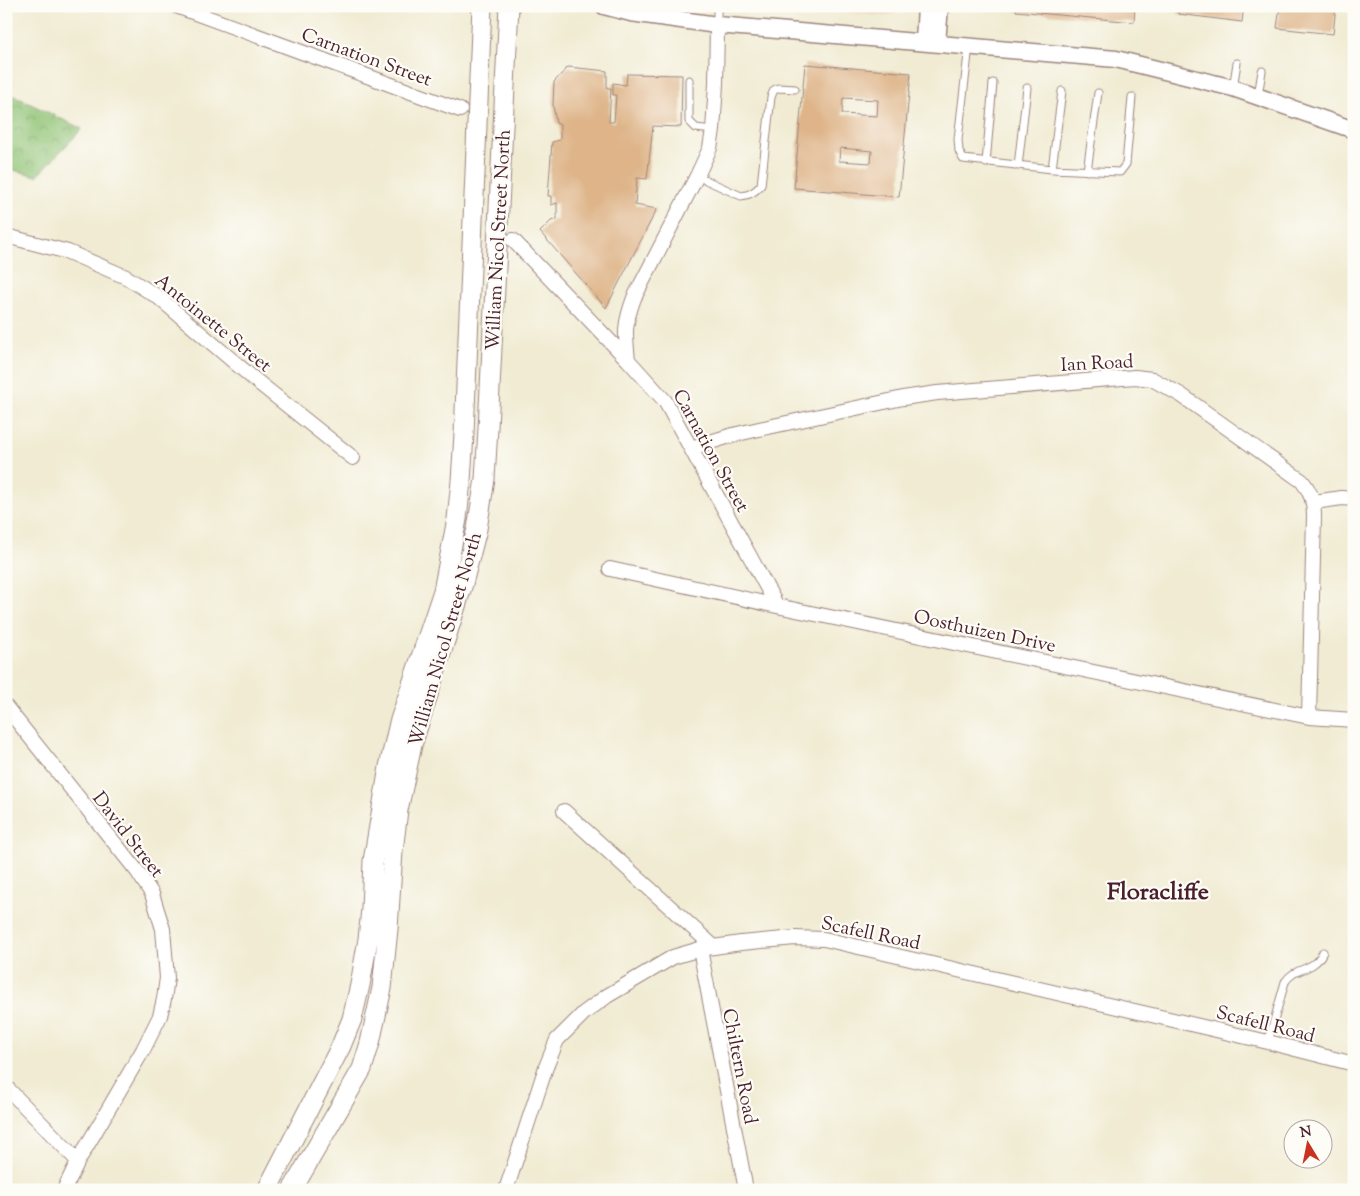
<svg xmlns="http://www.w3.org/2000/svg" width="1360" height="1196" font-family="'Sorts Mill Goudy',serif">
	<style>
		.built { fill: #ecd8ba }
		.park { fill: url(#park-crowns); stroke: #6c7150 }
		.building { fill: #deb488; fill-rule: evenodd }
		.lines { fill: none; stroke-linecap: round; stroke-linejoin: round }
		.service-casing { stroke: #9d857e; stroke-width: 9 }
		.minor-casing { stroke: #9d857e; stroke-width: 16 }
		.tertiary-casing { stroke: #9d857e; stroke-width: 19 }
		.secondary-casing { stroke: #9d857e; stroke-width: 21 }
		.service { stroke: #fff; stroke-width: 7 }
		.minor { stroke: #fff; stroke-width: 14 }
		.tertiary { stroke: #fff; stroke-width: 16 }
		.secondary { stroke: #fff; stroke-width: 19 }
		.labels { text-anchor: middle; stroke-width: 4.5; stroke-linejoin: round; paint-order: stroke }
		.street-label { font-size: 19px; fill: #4a1f2b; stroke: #fdfcf7 }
		.district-label { font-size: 24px; font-weight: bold; fill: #4a1f2b; stroke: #fdfcf7 }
	</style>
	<defs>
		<pattern id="park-crowns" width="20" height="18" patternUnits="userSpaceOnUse" patternTransform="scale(1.25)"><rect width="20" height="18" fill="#8fc375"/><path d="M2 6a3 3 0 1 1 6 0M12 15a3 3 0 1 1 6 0" fill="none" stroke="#779e60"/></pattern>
	</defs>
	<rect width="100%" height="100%" fill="#fdfcf7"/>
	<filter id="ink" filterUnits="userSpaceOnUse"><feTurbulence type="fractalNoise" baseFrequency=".02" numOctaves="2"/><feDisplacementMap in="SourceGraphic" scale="10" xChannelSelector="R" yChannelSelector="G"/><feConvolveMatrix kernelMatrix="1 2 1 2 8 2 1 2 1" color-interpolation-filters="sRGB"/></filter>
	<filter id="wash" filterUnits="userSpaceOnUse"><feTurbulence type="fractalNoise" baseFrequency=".0096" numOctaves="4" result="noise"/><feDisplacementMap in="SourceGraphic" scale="20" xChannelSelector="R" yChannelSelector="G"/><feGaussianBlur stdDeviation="1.12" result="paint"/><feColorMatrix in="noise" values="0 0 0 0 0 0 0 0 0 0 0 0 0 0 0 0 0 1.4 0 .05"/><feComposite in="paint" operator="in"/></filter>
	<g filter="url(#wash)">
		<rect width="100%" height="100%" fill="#f0ebd2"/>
		<!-- built -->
		<path class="built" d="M788 6H910L908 9 884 16Z"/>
		<!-- park -->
		<path class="park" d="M6 92 82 129 37 176 6 168Z"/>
		<g id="blocks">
			<!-- building -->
			<path class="building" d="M1017 6H1135L1134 22 1016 11Z
				M1179 6H1244L1242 22 1178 14Z
				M1280 6H1336L1333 34 1277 28Z
				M805 64 911 73 899 197 794 188ZM843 98 878 100 877 116 842 114ZM840 148 872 151 871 163 839 161Z
				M568 67 607 71V88H611L609 122H614L616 95H613V83L626 85 627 74 682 75 681 127 653 126 647 179 637 178 635 205 657 209 606 308 540 232 551 221 557 219V203L551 205V196H548L552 142 560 140V125L556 123 553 105 554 82Z"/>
		</g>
	</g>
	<g filter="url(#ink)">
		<use href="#blocks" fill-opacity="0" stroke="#9d857e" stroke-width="1"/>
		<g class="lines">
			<defs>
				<path id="service" d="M717 24V11L719 6
					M969 46 958 139 959 151 963 159 1052 169 1120 172 1126 164 1132 97
					M689 80V121L696 128 713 130
					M1233 88 1237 63
					M1258 96 1262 71
					M986 163 993 83
					M1018 166 1027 88
					M1052 169 1062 91
					M1087 171 1098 93
					M697 176 741 196C750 195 755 192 761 185L771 97 774 90 778 88 795 89
					M1268 1042 1285 982C1295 966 1313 973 1323 952"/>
				<path id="minor" d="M176 6 460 110
					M6 236 68 252 126 277 158 297 254 379 353 458
					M513 240 628 360 665 401 777 606
					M628 360C625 332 624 325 634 298L697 176 710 148 713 130 716 84 717 25
					M691 448 733 435 759 429 903 398 937 393 1135 377 1152 379 1181 395 1302 481C1311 492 1314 502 1314 516L1309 717
					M1314 502 1342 498 1354 499
					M610 569 777 606 1309 717 1354 720
					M6 707 137 871 152 894 163 929 167 978 164 999 160 1016 143 1050 78 1161 64 1190
					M564 811 714 947
					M700 949 746 1190
					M6 1087 78 1161
					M506 1190 546 1067 557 1040 584 1013 607 996 673 957 700 949 741 943 795 938 824 939 1268 1042 1354 1064"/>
				<path id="tertiary" d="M604 6 631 13 717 25 1116 59 1233 88 1354 130
					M924 42 926 6
					M937 43 940 6"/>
				<path id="secondary" d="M267 1190 341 1046 352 1019 360 985 368 939 371 909 373 861 389 767 399 723 443 591 457 519 461 481 464 434 482 6
					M292 1190 362 1069 370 1043 382 988 388 929 393 851 398 810 412 745 462 587 477 529 485 479 488 428 509 6"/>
			</defs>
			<!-- service casing -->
			<use href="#service" class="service-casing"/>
			<!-- minor casing -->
			<use href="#minor" class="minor-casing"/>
			<!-- tertiary casing -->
			<use href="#tertiary" class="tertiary-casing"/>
			<!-- secondary casing -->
			<use href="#secondary" class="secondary-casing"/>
			<!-- service -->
			<use href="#service" class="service"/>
			<!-- minor -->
			<use href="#minor" class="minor"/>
			<!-- tertiary -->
			<use href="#tertiary" class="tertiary"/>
			<!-- secondary -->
			<use href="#secondary" class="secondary"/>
		</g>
	</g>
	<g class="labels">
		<!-- street labels -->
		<g class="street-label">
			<text transform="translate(367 56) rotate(20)" y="7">Carnation Street</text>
			<text transform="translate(497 240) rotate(-87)" y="7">William Nicol Street North</text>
			<text transform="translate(214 322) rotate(39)" y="7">Antoinette Street</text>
			<text transform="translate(1097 362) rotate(-3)" y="7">Ian Road</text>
			<text transform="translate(712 450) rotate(61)" y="7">Carnation Street</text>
			<text transform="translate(985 630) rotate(12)" y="7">Oosthuizen Drive</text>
			<text transform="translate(444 639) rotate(-74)" y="7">William Nicol Street North</text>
			<text transform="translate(129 834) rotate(52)" y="7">David Street</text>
			<text transform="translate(871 932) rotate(12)" y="7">Scafell Road</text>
			<text transform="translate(1266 1023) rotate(14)" y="7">Scafell Road</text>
			<text transform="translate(741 1066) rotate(79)" y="7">Chiltern Road</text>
		</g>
		<!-- district labels -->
		<g class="district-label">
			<text x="1158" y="899">Floracliffe</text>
		</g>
	</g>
	<!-- margin -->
	<rect width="1360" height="1196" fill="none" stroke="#fdfcf7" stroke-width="25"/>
	<!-- north arrow -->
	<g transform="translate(1308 1144) rotate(350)"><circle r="24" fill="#fdfcf7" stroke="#b5a4a5"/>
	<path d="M0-4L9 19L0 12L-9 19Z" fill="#c8321e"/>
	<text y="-8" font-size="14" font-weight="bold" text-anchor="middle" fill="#4a1f2b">N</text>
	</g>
</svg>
